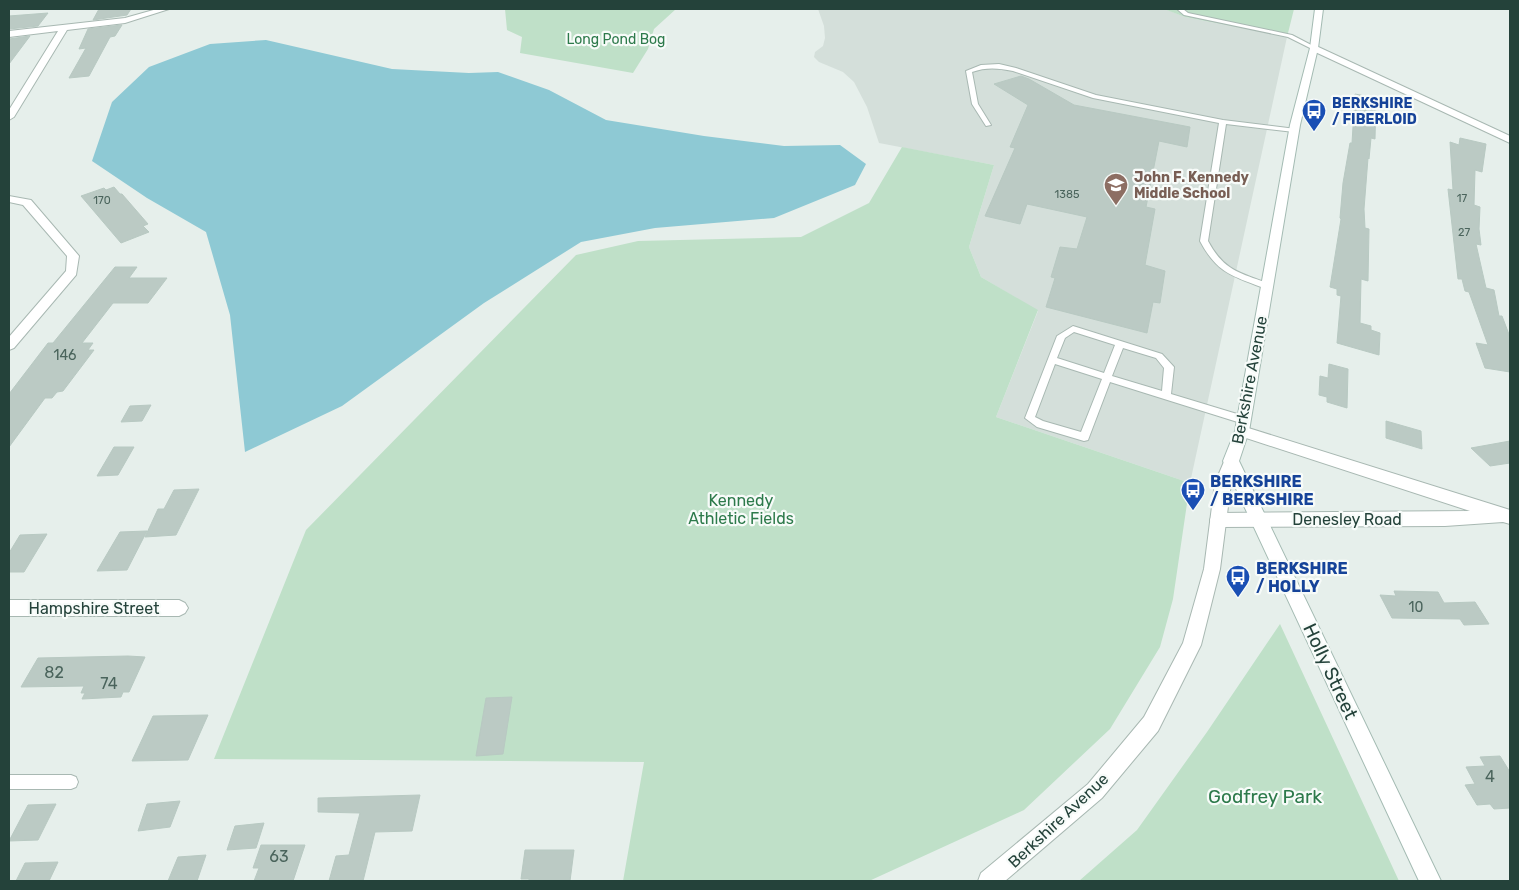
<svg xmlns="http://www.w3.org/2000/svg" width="1519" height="890" font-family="Rubik,sans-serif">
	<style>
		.built { fill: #d4dfda }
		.green { fill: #bfe0c8 }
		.water { fill: #8ec9d4 }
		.building { fill: #bbcac4; stroke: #b8c9c2 }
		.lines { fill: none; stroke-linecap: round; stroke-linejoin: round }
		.service-casing { stroke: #a8b8b2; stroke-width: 2 }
		.minor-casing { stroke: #a8b8b2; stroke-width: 2 }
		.tertiary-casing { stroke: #a8b8b2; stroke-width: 2 }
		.secondary-casing { stroke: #a4bbb3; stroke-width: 2 }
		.service { fill: #fff; fill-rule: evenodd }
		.minor { fill: #fff; fill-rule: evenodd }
		.tertiary { fill: #fff; fill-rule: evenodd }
		.secondary { fill: #fff; fill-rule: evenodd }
		.labels { text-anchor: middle; stroke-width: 4.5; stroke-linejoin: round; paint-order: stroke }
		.far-number-label { font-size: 11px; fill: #4a645c }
		.far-park-label { font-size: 14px; fill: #2d7a4b; stroke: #f7fbf9 }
		.far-transit-label { font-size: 14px; font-weight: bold; fill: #164399; stroke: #f7fbf9; text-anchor: start }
		.far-education-label { font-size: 14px; font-weight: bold; fill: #785e54; stroke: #f7fbf9; text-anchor: start }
		.number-label { font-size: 14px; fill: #4a645c }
		.street-label { font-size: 16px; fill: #24423a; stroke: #f7fbf9 }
		.transit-label { font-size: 16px; font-weight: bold; fill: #164399; stroke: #f7fbf9; text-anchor: start }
		.park-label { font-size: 16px; fill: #2d7a4b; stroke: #f7fbf9 }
		.near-number-label { font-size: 16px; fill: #4a645c }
		.near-street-label { font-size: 19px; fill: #24423a; stroke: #f7fbf9 }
		.near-park-label { font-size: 19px; fill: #2d7a4b; stroke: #f7fbf9 }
	</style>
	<rect width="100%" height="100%" fill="#e6efeb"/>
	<!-- built -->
	<path class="built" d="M818 9H1165L1185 17 1287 37 1190 483 996 417 1038 311 981 277 969 247 994 165 879 143 867 107 854 82 843 72 819 62 814 57 815 52 823 46 825 38 824 26Z"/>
	<!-- green -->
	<path class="green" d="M505 9H676L654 29 648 49 633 73 520 53 522 37 507 30Z
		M1164 9H1294L1287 37 1185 17Z
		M902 147 994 165 969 247 981 277 1038 310 996 417 1190 483 1173 599 1160 647 1110 729 1024 810 869 881H623L644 762 214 759 306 530 576 255 638 241 801 237 869 203Z
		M1280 624 1399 881H1079L1137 830 1207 732Z"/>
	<!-- water -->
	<path class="water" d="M266 40 392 69 469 73 498 72 549 90 606 120 704 136 784 146 840 145 866 164 855 185 774 218 655 228 581 242 484 303 342 406 245 452 230 315 206 232 147 198 92 161 112 102 149 67 210 44Z"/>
	<!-- building -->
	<path class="building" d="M99 9H131L127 15 93 20Z
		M48 13 38 26 9 29V16Z
		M122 25 115 36 110 37 89 76 69 78 86 48 79 49 88 29Z
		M30 36 9 64V39Z
		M1021 76 1029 79 1074 105 1190 127 1187 147 1159 141 1146 207 1155 209 1145 265 1165 271 1160 303 1153 302 1147 333 1046 307 1055 278 1051 277 1060 247 1077 249 1087 217 1027 204 1020 224 985 216 1015 148 1010 147 1028 105 994 84Z
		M1355 94 1376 98 1375 139 1371 138 1369 159 1368 158 1364 209 1365 228 1369 229 1368 281 1361 279 1360 323 1371 326V330L1380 333 1379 355 1337 343 1341 296 1337 295V289L1330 287 1341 219 1340 218 1343 183 1350 143H1352Z
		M1460 138 1486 144 1482 172 1475 170 1474 205 1480 207 1479 229 1481 245 1476 244 1486 288 1494 290 1499 316H1502L1510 337V372L1485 368 1476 343 1488 345 1469 292 1465 291 1462 279H1458L1448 189 1453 190 1450 142 1459 145Z
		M114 187 120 194H122L148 224 143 226 149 232 121 243 81 196 104 188 106 190Z
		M115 267H137L129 278H167L148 303H113L82 343H93L88 350H94L63 391 57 392 52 398H45L9 447V394L48 343H53Z
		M1329 364 1348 369 1347 408 1327 402V397L1319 395 1320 376 1328 378Z
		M151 405 142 421 121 422 130 406Z
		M1386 421 1421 431 1422 449 1386 438Z
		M1510 441V463L1490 466 1471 448Z
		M114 447H134L118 475 97 476Z
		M199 489 176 535 145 537 158 509H164L174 490Z
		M147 531 127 570 97 571 120 532Z
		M47 534 24 572H9V553L20 535Z
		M1394 591 1438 592 1444 603 1475 602 1489 624 1464 625 1460 619 1392 618 1380 595 1396 596Z
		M128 656 145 657 129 692H123L121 697 82 699 85 693H81L84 686 21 687 38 658Z
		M512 697 503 754 476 756 486 698Z
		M208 715 188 760 132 761 153 716Z
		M1500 756 1510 772V808L1494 809 1490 804 1477 805 1465 785 1475 784 1466 767 1485 766 1480 757Z
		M420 795 412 831 375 832 363 881H329L336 856 349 855 360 813 318 812V798Z
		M180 801 170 827 138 831 147 804Z
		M56 804 38 840 9 841 28 805Z
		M264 823 256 848 227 850 235 826Z
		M261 845H305L293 881H254L259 868H253Z
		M525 850H574L570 881H529V879H521Z
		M206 855 197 881H168L178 857Z
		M58 862 49 881H16L25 863Z"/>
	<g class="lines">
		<defs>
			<path id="service" d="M1177 9H1183L1188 13 1292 35 1317 48 1312 49 1288 37 1184 15Z
				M999 64 1016 68 1096 95 1223 120 1296 129V131L1294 132 1226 124 1208 241C1224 271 1240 273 1270 284V288H1264C1232 276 1217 273 1200 241L1219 123 1093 98 1013 71C998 68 986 67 972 72L978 104 991 125 986 126 972 104 966 71 981 65Z
				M1073 326 1162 354 1174 367 1171 394 1247 417 1249 420 1244 424 1110 382 1088 440 1084 441 1037 427 1025 418 1057 336ZM1074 332 1115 345 1104 373 1057 358 1065 338ZM1123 348 1156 358 1164 368 1162 391 1112 376ZM1055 364 1102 379 1081 432 1043 421 1035 417Z
				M9 775H71L76 777 78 782 76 787 71 789H9Z"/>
			<path id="minor" d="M157 9H169L125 23 67 30 14 117 9 120V110L58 31 9 37V31L125 18Z
				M1314 45 1510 136V143L1311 50 1310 48Z
				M1242 426 1510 510V524L1503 522 1445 526 1218 527 1212 525 1210 520 1212 515 1218 513 1470 511 1237 435 1235 431 1237 427Z
				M9 600H179L185 603 188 608 185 613 179 616H9Z"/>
			<path id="tertiary" d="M9 196 31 200 79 256 76 275 14 348 9 350V337L66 271 67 256 23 205 9 202Z
				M1231 455 1236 457 1239 461 1231 483 1220 569 1201 645 1158 731 1102 798 1005 881H978L981 873 1088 784 1144 717 1183 643 1204 569 1215 483 1226 457Z"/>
			<path id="secondary" d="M1315 9H1323L1318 48 1300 125 1249 431 1239 461 1441 881H1419L1223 461 1235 431 1290 125 1310 48Z"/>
		</defs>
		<!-- service casing -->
		<use href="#service" class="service-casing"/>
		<!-- minor casing -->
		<use href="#minor" class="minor-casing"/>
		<!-- tertiary casing -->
		<use href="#tertiary" class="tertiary-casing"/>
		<!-- secondary casing -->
		<use href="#secondary" class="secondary-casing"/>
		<!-- service -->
		<use href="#service" class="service"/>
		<!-- minor -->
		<use href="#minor" class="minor"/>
		<!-- tertiary -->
		<use href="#tertiary" class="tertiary"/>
		<!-- secondary -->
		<use href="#secondary" class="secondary"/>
	</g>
	<!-- icons -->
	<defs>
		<symbol id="bus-pin" viewBox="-11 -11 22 30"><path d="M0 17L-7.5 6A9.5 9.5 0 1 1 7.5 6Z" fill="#1a4fb4" stroke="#f7fbf9"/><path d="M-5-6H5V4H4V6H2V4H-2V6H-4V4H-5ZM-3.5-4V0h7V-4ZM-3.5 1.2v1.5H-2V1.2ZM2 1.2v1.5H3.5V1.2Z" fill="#fff"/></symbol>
		<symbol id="school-pin" viewBox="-11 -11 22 30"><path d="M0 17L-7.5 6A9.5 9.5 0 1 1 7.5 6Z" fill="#8d6e63" stroke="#f7fbf9"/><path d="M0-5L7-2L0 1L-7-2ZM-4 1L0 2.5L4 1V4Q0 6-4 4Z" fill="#fff"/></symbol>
	</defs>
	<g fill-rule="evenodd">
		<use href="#bus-pin" x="1300" y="97" width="28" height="38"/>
		<use href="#school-pin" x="1102" y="171" width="28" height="38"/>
		<use href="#bus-pin" x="1179" y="476" width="28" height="38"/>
		<use href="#bus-pin" x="1224" y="563" width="28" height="38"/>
	</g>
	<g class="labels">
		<!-- far-number labels -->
		<g class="far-number-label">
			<text x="1067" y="198">1385</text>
			<text x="1462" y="202">17</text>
			<text x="102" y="204">170</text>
			<text x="1464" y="236">27</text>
		</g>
		<!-- far-park labels -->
		<g class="far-park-label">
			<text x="616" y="44">Long Pond Bog</text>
		</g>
		<!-- far-transit labels -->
		<g class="far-transit-label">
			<text x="1332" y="108">BERKSHIRE<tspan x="1332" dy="16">/ FIBERLOID</tspan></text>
		</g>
		<!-- far-education labels -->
		<g class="far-education-label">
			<text x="1134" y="182">John F. Kennedy<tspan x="1134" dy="16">Middle School</tspan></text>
		</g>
		<!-- number labels -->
		<g class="number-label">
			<text x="65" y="360">146</text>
			<text x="1416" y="612">10</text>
		</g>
		<!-- street labels -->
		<g class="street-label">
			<text transform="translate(1249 380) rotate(-79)" y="6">Berkshire Avenue</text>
			<text x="1347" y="525">Denesley Road</text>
			<text x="94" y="614">Hampshire Street</text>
			<text transform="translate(1058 820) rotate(-43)" y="6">Berkshire Avenue</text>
		</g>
		<!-- transit labels -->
		<g class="transit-label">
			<text x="1210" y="487">BERKSHIRE<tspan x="1210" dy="18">/ BERKSHIRE</tspan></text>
			<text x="1256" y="574">BERKSHIRE<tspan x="1256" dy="18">/ HOLLY</tspan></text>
		</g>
		<!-- park labels -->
		<g class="park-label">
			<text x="741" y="506">Kennedy<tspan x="741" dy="18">Athletic Fields</tspan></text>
		</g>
		<!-- near-number labels -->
		<g class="near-number-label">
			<text x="54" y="678">82</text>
			<text x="109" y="689">74</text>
			<text x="1490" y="782">4</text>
			<text x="279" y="862">63</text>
		</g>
		<!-- near-street labels -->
		<g class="near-street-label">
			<text transform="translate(1331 671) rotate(65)" y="7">Holly Street</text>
		</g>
		<!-- near-park labels -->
		<g class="near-park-label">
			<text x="1265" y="803">Godfrey Park</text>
		</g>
	</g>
	<!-- border -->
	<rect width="1519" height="890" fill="none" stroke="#24423a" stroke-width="20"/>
</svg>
